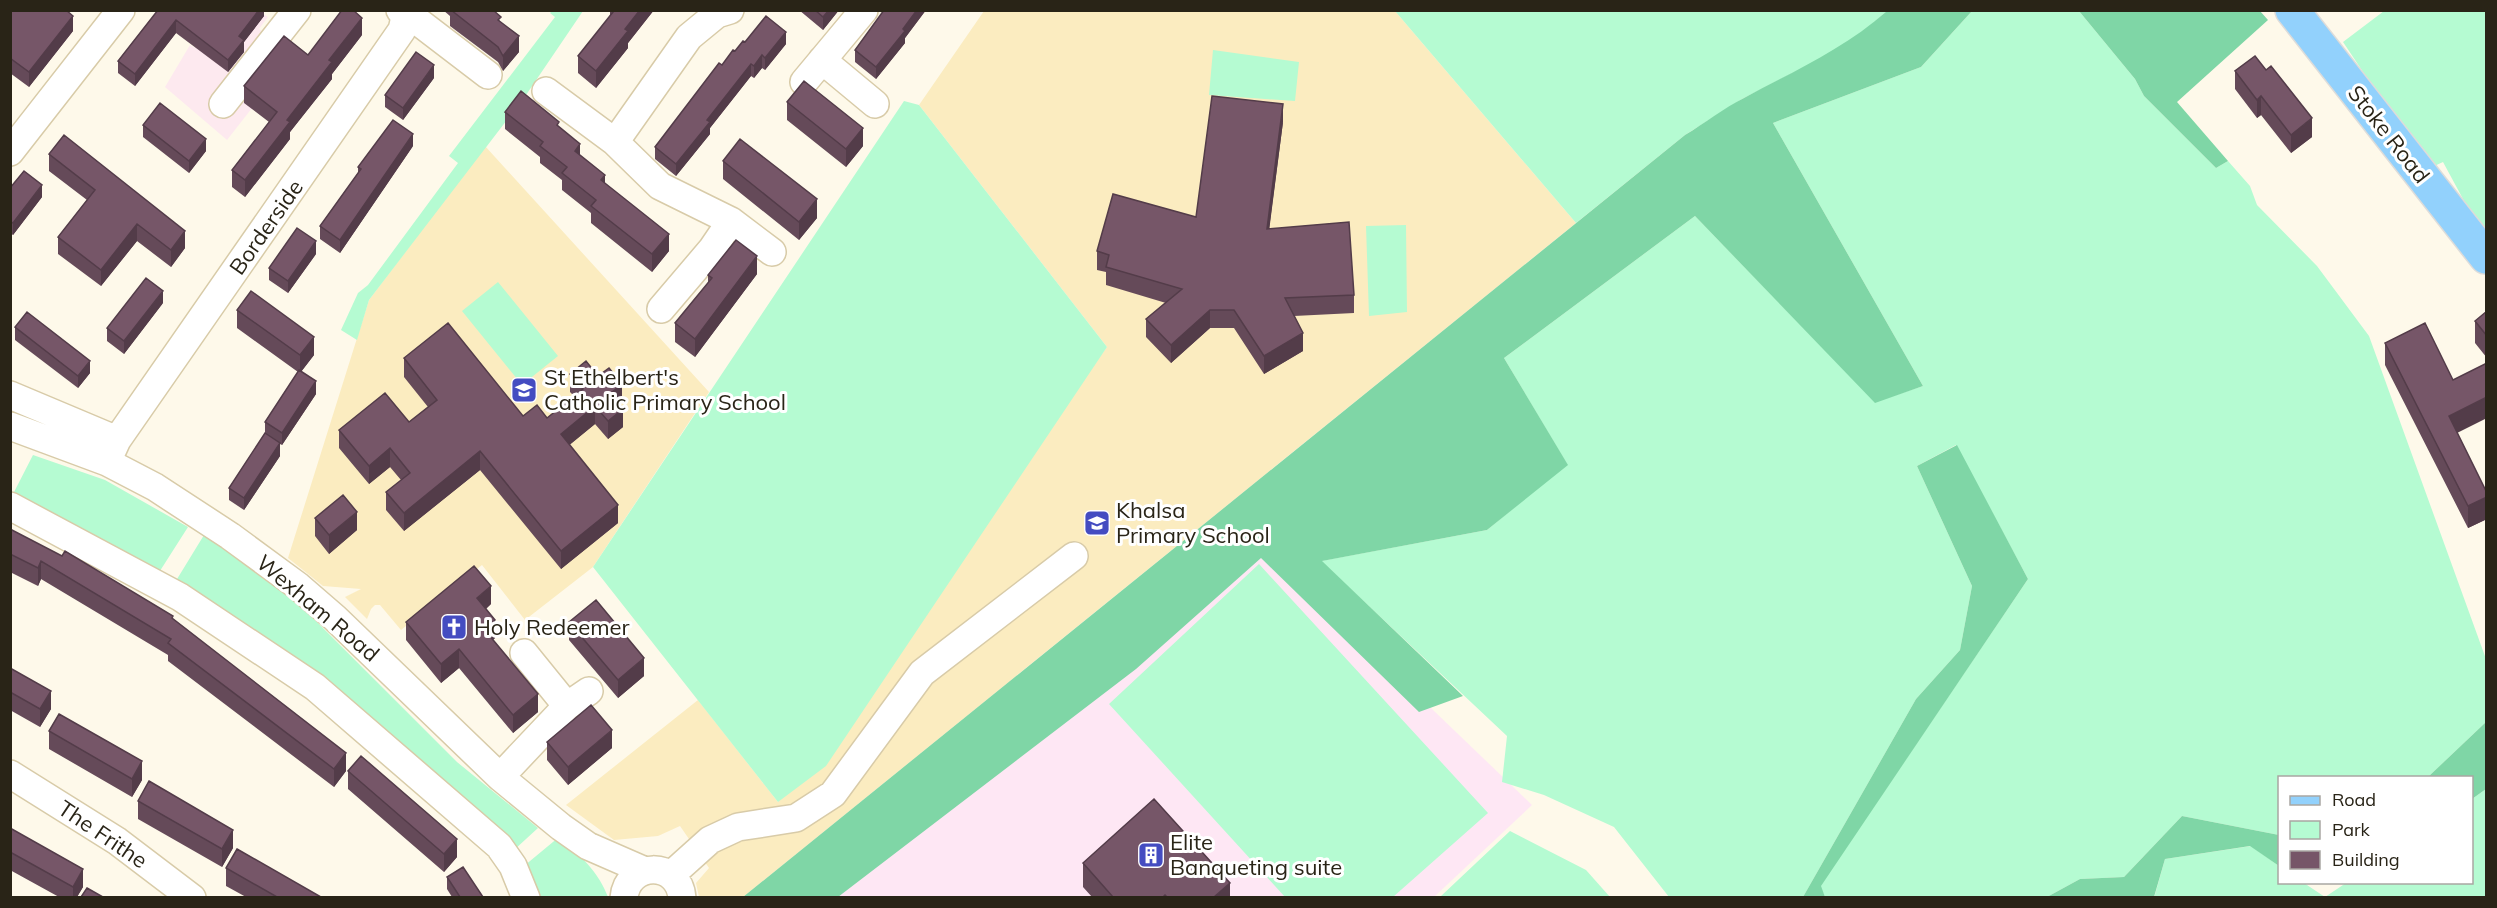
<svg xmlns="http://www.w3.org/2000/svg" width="2497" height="908" font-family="Mulish,sans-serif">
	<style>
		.commercial { fill: #fee7f4 }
		.industrial { fill: #fde9ef }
		.built { fill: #fbecc0 }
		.green { fill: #b5fbd2 }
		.forest { fill: #7fd6a6 }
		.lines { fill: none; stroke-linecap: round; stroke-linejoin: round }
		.minor-casing { stroke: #d8cba8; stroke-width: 30 }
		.major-casing { stroke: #dddcda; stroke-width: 36 }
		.minor { stroke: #fff; stroke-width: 27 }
		.major { stroke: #92d1fc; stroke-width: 33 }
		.wall { fill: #654a59 }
		.shaded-wall { fill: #533c49 }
		.building { fill: #765668; stroke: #533c49; stroke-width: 1.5 }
		.labels { text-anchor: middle; stroke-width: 6; stroke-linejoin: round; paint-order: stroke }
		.street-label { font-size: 22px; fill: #292417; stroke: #fff }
		.poi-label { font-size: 22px; fill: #292417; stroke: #fff; text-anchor: start }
	</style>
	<rect width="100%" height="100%" fill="#fef9ea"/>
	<!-- commercial -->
	<path class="commercial" d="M1255 539 1532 805 1434 897 779 898Z"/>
	<!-- industrial -->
	<path class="industrial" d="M220 11H259L268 17 259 29 293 56 227 140 165 87 190 45 195 48Z"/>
	<!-- built -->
	<path class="built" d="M984 11H1395L1576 223 743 897H699L696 883 709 868 680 826 658 836 614 840 566 805 698 700 778 802 1107 347 919 105Z
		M485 146 709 392 593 567 525 620 482 565 401 630 380 605H375L371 609 367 619 345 597 361 589 323 586 288 558 369 300Z"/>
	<!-- green -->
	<path class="green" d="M552 11H583L526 95 369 300 357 340 341 330 358 293 368 285 458 163 449 156 555 17 550 13Z
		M1395 11H1887L1863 32 1822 58 1742 99 1685 135 1576 223Z
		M1972 11H2079L2135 79 2144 96 2216 168 2228 161 2250 186 2257 205 2317 266 2369 336 2486 659V722L2428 777 2280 778 2279 835 2182 816 2124 877 2080 879 2047 897H1825L1820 886 2028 579 1956 445 1917 466 1972 586 1960 650 1916 699 1803 897H1669L1614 827 1544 795 1502 782 1507 736 1321 561 1487 530 1567 464 1504 358 1695 216 1875 402 1923 386 1773 123 1921 67Z
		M2384 11H2486V235L2483 236 2443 162 2428 169 2343 42Z
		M1213 50 1299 62 1295 101 1209 95Z
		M904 101 919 105 1107 347 826 766 778 802 593 567Z
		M1406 225 1407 312 1369 316 1366 226Z
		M498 282 558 356 522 385 462 311Z
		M33 455 105 480 188 527 158 574 12 496Z
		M204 535 289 594 457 762 538 828 514 850 174 584Z
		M1259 564 1488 813 1393 897H1285L1109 704Z
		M2486 789V897L2154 898 2165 859 2251 846 2279 866 2280 882 2304 883 2325 897 2346 883 2472 882V799Z
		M1510 831 1586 870 1610 897H1440Z
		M559 837C579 854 599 872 608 897H537L524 866Z"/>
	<!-- forest -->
	<path class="forest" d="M1887 11H1972L1921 67 1773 123 1923 386 1875 403 1695 216 1504 358 1568 465 1487 530 1322 561 1463 696 1419 712 1261 558 1136 669 838 897H743L1685 135C1705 123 1724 108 1744 98 1794 71 1844 49 1887 11Z
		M2079 11H2260L2268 20 2177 102 2228 161 2216 168 2144 96 2135 79Z
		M1957 445 2028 579 1821 886 1825 897H1803L1916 699 1960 650 1972 586 1917 466Z
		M2486 722V789L2472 799V778L2428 777Z
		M2182 816 2279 835V866L2250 846 2165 859 2154 897H2047L2080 879 2124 877Z"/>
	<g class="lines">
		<defs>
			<path id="minor" d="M405 17 420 23 488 75
				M822 60 875 104
				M804 82 864 10
				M546 91 615 142 660 186 731 221 772 252
				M223 104 297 10
				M615 142 689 37 717 14 730 10
				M10 152 121 10
				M661 309 712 249 731 221
				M10 395 117 440
				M10 426 107 462 155 487 230 536 298 586 335 618 500 777 561 827 588 846 643 870
				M107 462 117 440 402 30 405 17 400 10
				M10 506 180 597 315 687 499 846 513 866 526 898
				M567 706 589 691
				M10 774 117 841 192 898
				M500 777 567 706 524 653
				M671 875 710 840 738 827 796 818 833 794 922 673 1074 556
				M624 898C627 861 679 860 682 898"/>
			<path id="major" d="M2292 10 2486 257"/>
		</defs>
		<!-- minor casing -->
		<use href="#minor" class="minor-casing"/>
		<!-- major casing -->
		<use href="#major" class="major-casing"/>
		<!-- minor -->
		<use href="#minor" class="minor"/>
		<!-- major -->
		<use href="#major" class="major"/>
	</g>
	<!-- wall -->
	<path class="wall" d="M10 10 73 31 29 87 10 73Z
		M158 10H264V16L244 42V52L228 72 176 33 135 86 118 73V61Z
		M443 10H493L519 52 503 71 498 62 450 26V16Z
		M610 10H654L628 43V48L596 88 578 73V56L610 16Z
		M799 10H839L823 30Z
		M884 10H926L905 38V43L876 79 855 62V50Z
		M362 35 332 74V79L290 132V139L245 197 232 187V170L269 122 244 103V86L308 55Z
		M745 42 786 44 765 70 762 68 754 78 751 76 710 128V134L676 176 655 159V147L722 65Z
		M2235 71 2312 137 2291 153 2261 115 2257 118 2235 89Z
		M434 78 403 120 385 107V95Z
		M787 102 863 146 846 167 787 120Z
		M505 112 559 127 580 156 669 251 652 272 591 223V213L562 190V180L540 163V157L505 129Z
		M1283 122 1269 229 1354 295V313L1294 316 1303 351 1264 374 1234 328H1210L1171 363 1146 337V319L1166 303 1106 285V272L1097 270V251L1196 217Z
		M143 125 206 151 189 173 143 137Z
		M413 146 340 253 320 239V226L358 173V167Z
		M49 154 185 248 171 267 137 241 101 286 58 254V237L87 200 49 171Z
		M723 161 817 218 799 240 723 179Z
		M10 188 42 197 13 235 10 233Z
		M316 254 288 293 269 280V268Z
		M757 274 695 357 675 342V323L708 283V275Z
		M163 303 124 354 107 341V328Z
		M237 310 314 355 301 372 316 394 282 445 280 444V456L244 510 229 500V488L265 434V422L298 372 237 328Z
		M2487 311V358L2475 343V321Z
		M15 327 90 373 78 388 15 340Z
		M2385 343 2457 433 2487 493V519L2468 528 2385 365Z
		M404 358 523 416 547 418 574 396 570 392V374L598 376 622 402 619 404 623 427 608 439 595 424 569 445 618 523 561 569 480 470 404 531 386 510V492L401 480 390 467 369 484 339 448V430L409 422 428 407 404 377Z
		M315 518 357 530 329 554 315 536Z
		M10 529 173 619 346 771 334 787 168 661V655L41 579 38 586 10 572Z
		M491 604 486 609 495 638 493 640 538 712 513 733 459 668 441 683 406 640V622Z
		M569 622 644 676 618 698 569 640Z
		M10 668 51 709 40 727 10 710Z
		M49 731 142 780 132 797 49 749Z
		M547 742 612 748 568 785 547 760Z
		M348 771 457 857 444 872 348 789Z
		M138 801 233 848 222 867 138 819Z
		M10 828 83 887 77 897H59L10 870Z
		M1083 863 1230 897H1092L1083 887Z
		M226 868 321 897H246L226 886Z
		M447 877 483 897H452L447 889Z"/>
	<!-- shaded-wall -->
	<path class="shaded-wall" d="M259 10H264V16L244 42V52L228 72V60L239 36Z
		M640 10H654L628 43V48L596 88V71L625 29Z
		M829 10H839L823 30V17Z
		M917 10H926L905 38V43L876 79V67L903 29Z
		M73 16V31L29 87V72Z
		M362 18V35L332 74V79L290 132V139L245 197V180L329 60Z
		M176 20V33L135 86V74Z
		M786 32V44L765 70V58Z
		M519 36V52L503 71V56Z
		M762 55V68L754 78V66Z
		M751 64V76L710 128V134L676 176V164L707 120Z
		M434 65V78L403 120V108Z
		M2261 96V115L2257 118V100Z
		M1283 104V122L1267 247V229Z
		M2312 118V137L2291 153V135Z
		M863 128V146L846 167V149Z
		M413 134V146L340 253V240Z
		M206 139V151L189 173V161Z
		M580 144V161L575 151Z
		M605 175V192L601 180Z
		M42 185V197L13 235V223Z
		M817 199V218L799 240V222Z
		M137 224V241L101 286V270Z
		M185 231V248L171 267V250Z
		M669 234V251L652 272V254Z
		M316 241V254L288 293V281Z
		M757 256V274L695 357V339Z
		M163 291V303L124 354V341Z
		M1210 310V328L1171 363V345Z
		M1303 333V351L1264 374V356Z
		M314 337V355L300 373V355Z
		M90 361V373L78 388V376Z
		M316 381V394L282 445V433Z
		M622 384V402L611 411V393Z
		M2487 397V418L2449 437V416Z
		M595 406V424L561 452V434Z
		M623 409V427L608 439V421Z
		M280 443V456L244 510V498Z
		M390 448V467L369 484V466Z
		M480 451V470L404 531V513Z
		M2487 497V519L2468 528V506Z
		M618 505V523L561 569V551Z
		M357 512V530L329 554V535Z
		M41 561V579L38 586V568Z
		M491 586V604L477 616V598Z
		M495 620V638L484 647V629Z
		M459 649V668L441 683V664Z
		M644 658V676L618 698V680Z
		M51 691V709L40 727V709Z
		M538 694V712L513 733V715Z
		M612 730V748L568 785V767Z
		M346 753V771L334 787V769Z
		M142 761V780L132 797V779Z
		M233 830V848L222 867V849Z
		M457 839V857L444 872V854Z
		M83 869V887L77 897H73V887Z
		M1230 883V897H1214Z"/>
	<!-- building -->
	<path class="building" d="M10 10H66L73 16 29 72 10 58Z
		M158 10H259L239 36 244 40 228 60 176 20 135 74 118 61Z
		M342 10H353L362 18 329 60 332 62 287 120 290 122 245 180 232 170 277 112 244 86 284 36 308 55Z
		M451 10H493L501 17 498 20 519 36 503 56 498 47Z
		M611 10H640L625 29 628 31 596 71 578 56 613 12Z
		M815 10H829L823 17Z
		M884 10H917L903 29 905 31 876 67 855 50Z
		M766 16 786 32 765 58 762 55 754 66 751 64 707 120 710 122 676 164 655 147 719 63 722 65 733 50 735 51 743 41 745 42Z
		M416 52 434 65 403 108 385 95Z
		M2255 56 2266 70 2271 66 2312 118 2291 135 2261 96 2257 100 2235 71Z
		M804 81 863 128 846 149 787 102Z
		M521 91 559 122 557 125 580 144 575 151 605 175 601 180 669 234 652 254 591 206 596 200 562 173 567 167 540 146 543 142 505 112Z
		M1212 96 1283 104 1267 229 1349 222 1354 295 1285 298 1303 333 1264 356 1234 310H1210L1171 345 1146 319 1182 289 1106 267 1109 255 1097 251 1113 194 1196 217Z
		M160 103 206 139 189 161 143 125Z
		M393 120 413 134 340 240 320 226 361 169 358 167Z
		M64 135 185 231 171 250 137 224 101 270 58 237 95 190 49 154Z
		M740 139 817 199 799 222 723 161Z
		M24 171 42 185 13 223 10 221V188Z
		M297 228 316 241 288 281 269 268Z
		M736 240 757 256 695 339 675 323 712 278 708 275Z
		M146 278 163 291 124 341 107 328Z
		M251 291 314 337 300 355 237 310Z
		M2487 311V336L2475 321Z
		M27 312 90 361 78 376 15 327Z
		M448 323 523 416 537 405 547 418 583 389 570 374 586 361 598 376 609 368 622 384 611 393 623 409 608 421 595 406 561 434 618 505 561 551 480 451 404 513 386 492 410 473 390 448 369 466 339 430 385 393 409 422 437 400 404 358Z
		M2425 323 2453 380 2487 363V397L2449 416 2487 493V497L2468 506 2385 343Z
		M299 370 316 381 282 433 265 422Z
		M265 433 280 443 244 498 229 488Z
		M343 495 357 512 329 535 315 518Z
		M10 529 62 556 65 551 173 616 172 618 346 753 334 769 168 643 171 639 41 561 38 568 10 554Z
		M474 566 491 586 477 598 495 620 484 629 538 694 513 715 459 649 441 664 406 622Z
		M596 600 644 658 618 680 569 622Z
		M10 668 51 691 40 709 10 692Z
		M591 705 612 730 568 767 547 742Z
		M59 714 142 761 132 779 49 731Z
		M361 756 457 839 444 854 348 771Z
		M149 781 233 830 222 849 138 801Z
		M1154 799 1230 883 1214 897H1167L1165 895 1163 897H1113L1083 863Z
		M10 828 83 869 73 887 10 852Z
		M237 849 321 897H277L226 868Z
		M463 867 483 897H460L447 877Z
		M87 888 103 897H81Z"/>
	<!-- icons -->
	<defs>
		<symbol id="school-square" viewBox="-11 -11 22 22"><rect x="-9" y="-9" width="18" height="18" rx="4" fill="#444cc1" stroke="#fff"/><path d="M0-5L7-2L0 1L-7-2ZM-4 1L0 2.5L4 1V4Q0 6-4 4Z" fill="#fff"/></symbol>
		<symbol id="church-square" viewBox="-11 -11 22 22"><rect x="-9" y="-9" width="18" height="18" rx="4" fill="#444cc1" stroke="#fff"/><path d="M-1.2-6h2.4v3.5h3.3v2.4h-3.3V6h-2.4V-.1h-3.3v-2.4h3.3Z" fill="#fff"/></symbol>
		<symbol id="building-square" viewBox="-11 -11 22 22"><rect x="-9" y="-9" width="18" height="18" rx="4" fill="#444cc1" stroke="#fff"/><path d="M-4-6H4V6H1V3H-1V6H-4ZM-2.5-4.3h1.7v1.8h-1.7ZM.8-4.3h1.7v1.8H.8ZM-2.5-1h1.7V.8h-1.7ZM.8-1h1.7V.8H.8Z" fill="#fff"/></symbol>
	</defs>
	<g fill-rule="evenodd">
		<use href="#school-square" x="509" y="375" width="30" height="30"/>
		<use href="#school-square" x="1082" y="508" width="30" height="30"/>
		<use href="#church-square" x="439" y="612" width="30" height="30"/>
		<use href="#building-square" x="1136" y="840" width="30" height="30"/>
	</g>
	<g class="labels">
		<!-- street labels -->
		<g class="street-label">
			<text transform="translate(2389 134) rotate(52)" y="8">Stoke Road</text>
			<text transform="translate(266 227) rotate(-55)" y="8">Borderside</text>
			<text transform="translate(318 608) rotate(40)" y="8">Wexham Road</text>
			<text transform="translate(103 834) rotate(34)" y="8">The Frithe</text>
		</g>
		<!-- poi labels -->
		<g class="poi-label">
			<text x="544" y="385">St Ethelbert's<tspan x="544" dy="25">Catholic Primary School</tspan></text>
			<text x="1116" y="518">Khalsa<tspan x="1116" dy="25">Primary School</tspan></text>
			<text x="474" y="635">Holy Redeemer</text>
			<text x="1170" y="850">Elite<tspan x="1170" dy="25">Banqueting suite</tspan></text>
		</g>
	</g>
	<!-- border -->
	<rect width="2497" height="908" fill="none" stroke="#292417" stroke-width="24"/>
	<!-- legend -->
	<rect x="2278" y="776" width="195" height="108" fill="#ffffff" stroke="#a9a7a2" stroke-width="1.5"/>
	<rect x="2290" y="796" width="30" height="9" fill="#92d1fc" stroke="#a9a7a2" stroke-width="1.5"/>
	<text x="2332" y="806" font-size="18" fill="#292417">Road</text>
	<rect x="2290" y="821" width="30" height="18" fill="#b5fbd2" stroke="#a9a7a2" stroke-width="1.5"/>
	<text x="2332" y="836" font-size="18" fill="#292417">Park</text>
	<rect x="2290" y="851" width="30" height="18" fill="#765668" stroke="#a9a7a2" stroke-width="1.5"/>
	<text x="2332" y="866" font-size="18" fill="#292417">Building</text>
</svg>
